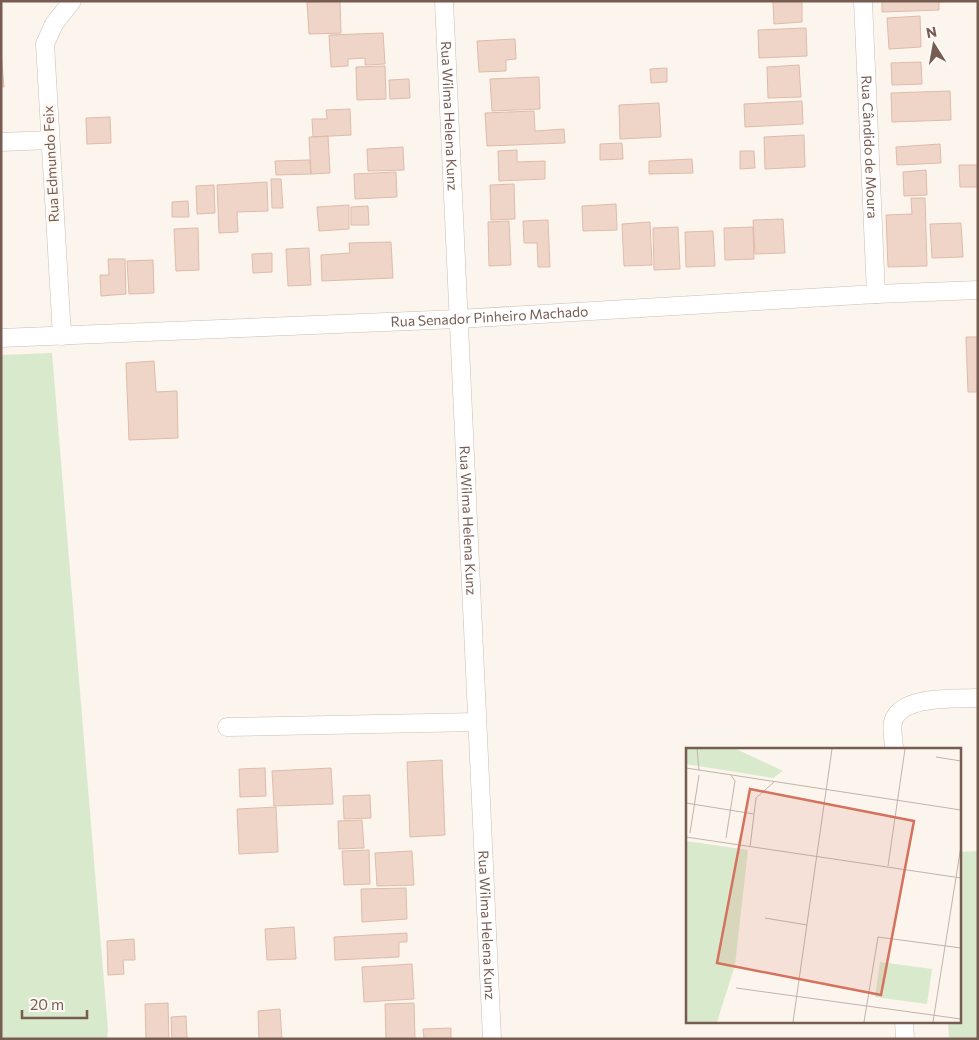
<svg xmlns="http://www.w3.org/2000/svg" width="979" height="1040" font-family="Commissioner,sans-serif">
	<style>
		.green { fill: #d9e9cc }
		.building { fill: #efd5c7; stroke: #e0bba9 }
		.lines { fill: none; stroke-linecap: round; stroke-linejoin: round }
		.minor-casing { stroke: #cdbdb3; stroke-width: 19 }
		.minor { stroke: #fff; stroke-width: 18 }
		.labels { text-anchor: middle; stroke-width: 5; stroke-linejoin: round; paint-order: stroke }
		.street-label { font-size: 14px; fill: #765c51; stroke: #fef9f4 }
		.inset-road { fill: none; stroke: #c2b3aa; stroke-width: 1 }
		.view { fill: #d4725e; fill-opacity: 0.15; stroke: #d4725e; stroke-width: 2.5 }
		.inset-edge { fill: none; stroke: #765c51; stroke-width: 2.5 }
	</style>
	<rect width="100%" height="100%" fill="#fbf5ed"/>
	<!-- green -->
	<path class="green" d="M52 353 108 1030 107 1039H1V355Z
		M978 851V1039H949L948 1021H960V852Z"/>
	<!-- building -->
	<path class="building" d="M340 1 341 33 309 34 307 2Z
		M773 1H802V22L774 24Z
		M882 1H951L939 2V10L882 12Z
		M920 16 921 47 889 49 887 18Z
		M806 28 807 56 759 58 758 30Z
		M383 33 385 64 365 65V58L348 59V66L331 67 329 35Z
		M515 39 516 59 506 60V71L479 72 477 41Z
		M1 53 4 87H1Z
		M921 62 922 84 892 85 891 63Z
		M799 65 801 97 768 98 767 67Z
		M385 66 386 99 357 100 356 67Z
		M667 68V82L651 83 650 69Z
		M539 77 540 109 492 111 490 79Z
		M409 79 410 98 390 99 389 80Z
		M950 91 951 120 892 122 891 93Z
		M802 101 803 124 745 127 744 104Z
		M659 103 661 137 620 139 619 105Z
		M350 109 351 135 313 137 312 119H327L326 110Z
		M534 111 535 131 564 129 565 143 487 146 485 113Z
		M110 117 111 143 87 144 86 118Z
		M804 135 805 167 765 169 764 137Z
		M328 136 330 173 311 174 309 137Z
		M622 143 623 159 600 160V144Z
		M940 144 941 163 897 165 896 147Z
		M403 147 404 170 368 171 367 149Z
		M517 150V162L545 161V179L499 181 498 151Z
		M740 151H754L755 168 740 169Z
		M692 159 693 173 649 174V161Z
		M310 160 311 174 276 175 275 161Z
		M959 165H978V187H960Z
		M926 170 927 195 904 196 903 172Z
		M396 172 397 197 355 199 354 174Z
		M271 179H281L283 208H272Z
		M267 182 268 211 237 212 238 232 219 233 217 185Z
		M514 184 515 219 491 220 490 185Z
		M214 185 215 213 197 214 196 186Z
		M911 198H925L927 266 888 267 886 215 912 214Z
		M188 201 189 217H172V202Z
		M616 204 617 230 583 231 582 206Z
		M349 205V229L319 231 317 207Z
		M368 206 369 225H351V207Z
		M783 219 785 253 755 254 753 220Z
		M548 220 550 267H538L537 243H524L523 221Z
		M509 221 511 265 489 266 488 222Z
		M650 222 652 265 624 266 622 224Z
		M961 223 963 257 932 258 930 224Z
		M678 227 680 269 654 270 653 228Z
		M753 227 754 259 725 260 724 228Z
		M198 228 199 270 176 271 174 229Z
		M713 231 715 266 686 267 685 232Z
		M391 242 393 278 322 281 321 255 350 253 349 243Z
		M309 248 311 285 288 286 286 249Z
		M272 253V272L253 273 252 254Z
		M108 259H125L126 294 101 296 100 275H109Z
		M153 260 154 293 129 294 127 261Z
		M966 337H978V392H968Z
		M154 361 156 392 177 391 178 438 129 440 126 363Z
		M442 760 445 835 410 837 407 762Z
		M265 768 266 796 240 797 239 769Z
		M331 768 333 804 274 806 272 771Z
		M370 795 371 818 344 819 343 796Z
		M276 807 278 852 239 854 237 809Z
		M362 820 364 848 339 849 338 821Z
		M369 850 370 884 344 885 342 851Z
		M412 851 414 885 377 886 375 853Z
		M406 888 407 919 362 922 361 889Z
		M294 927 296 959 267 960 265 929Z
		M407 933V942H399V957L335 960 334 937Z
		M134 939 135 960H123L124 974 108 975 107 941Z
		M412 964 414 999 364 1002 362 967Z
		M168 1003 169 1039H146L145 1004Z
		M414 1003 415 1039H386L385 1004Z
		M280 1009 282 1039H259L258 1011Z
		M186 1016 187 1039H172L171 1017Z
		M451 1028V1039H424L423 1029Z"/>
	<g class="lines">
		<defs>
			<g id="minor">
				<path id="s1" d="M444 1 492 1039"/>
				<path id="s2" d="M863 1 876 294"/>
				<path d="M1 142 50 140"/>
				<path d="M62 336 45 44 54 24 72 1"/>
				<path id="s3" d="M1 338 458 319 876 294 978 290"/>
				<path d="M227 727 477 722"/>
				<path d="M894 749C894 741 891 729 893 722 900 695 956 699 978 698"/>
				<path d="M904 1021 905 1039"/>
			</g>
		</defs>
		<!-- minor casing -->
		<use href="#minor" class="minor-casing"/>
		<!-- minor -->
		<use href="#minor" class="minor"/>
	</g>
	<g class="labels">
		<!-- street labels -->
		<g class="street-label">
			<text dy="5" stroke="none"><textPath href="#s1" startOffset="115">Rua Wilma Helena Kunz</textPath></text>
			<text dy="5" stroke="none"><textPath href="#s2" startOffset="146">Rua Cândido de Moura</textPath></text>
			<text transform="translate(51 164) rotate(-93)" y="5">Rua Edmundo Feix</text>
			<text dy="5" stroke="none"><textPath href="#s3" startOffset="489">Rua Senador Pinheiro Machado</textPath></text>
			<text dy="5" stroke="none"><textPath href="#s1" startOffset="520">Rua Wilma Helena Kunz</textPath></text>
			<text dy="5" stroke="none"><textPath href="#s1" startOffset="925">Rua Wilma Helena Kunz</textPath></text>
		</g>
	</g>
	<!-- overview -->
	<g transform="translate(686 748)">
		<rect width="275" height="275" fill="#fbf5ed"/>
		<path d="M0 1H50L97 23 87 30 0 16ZM0 93 62 102 49 217 31 274H0ZM194 214 246 221 241 256 189 249Z" fill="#d9e9cc"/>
		<path class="inset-road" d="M11 1 13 22M250 9 275 13M0 20 275 62M0 55 68 66M4 85 13 27M0 89 275 130M40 90 49 33 45 27M64 99 70 50 88 34M202 118 219 1M79 170 121 177M50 240 275 271M107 274 146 1M178 274 192 189 275 200M247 274 275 98"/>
		<path class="view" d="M64 41 228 73 195 247 31 215Z"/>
		<rect width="275" height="275" class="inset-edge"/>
	</g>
	<!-- border -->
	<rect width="979" height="1040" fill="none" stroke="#765c51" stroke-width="5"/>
	<!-- north arrow -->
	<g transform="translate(934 45) rotate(349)" stroke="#fef9f4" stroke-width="4" paint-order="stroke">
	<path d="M0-4L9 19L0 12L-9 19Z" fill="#765c51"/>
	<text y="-8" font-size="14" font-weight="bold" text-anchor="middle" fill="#765c51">N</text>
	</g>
	<!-- scale -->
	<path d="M22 1010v8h65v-8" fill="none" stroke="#765c51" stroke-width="2.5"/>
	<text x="30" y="1010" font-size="15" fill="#765c51" stroke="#fef9f4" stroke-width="4" paint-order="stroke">20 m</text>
</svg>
